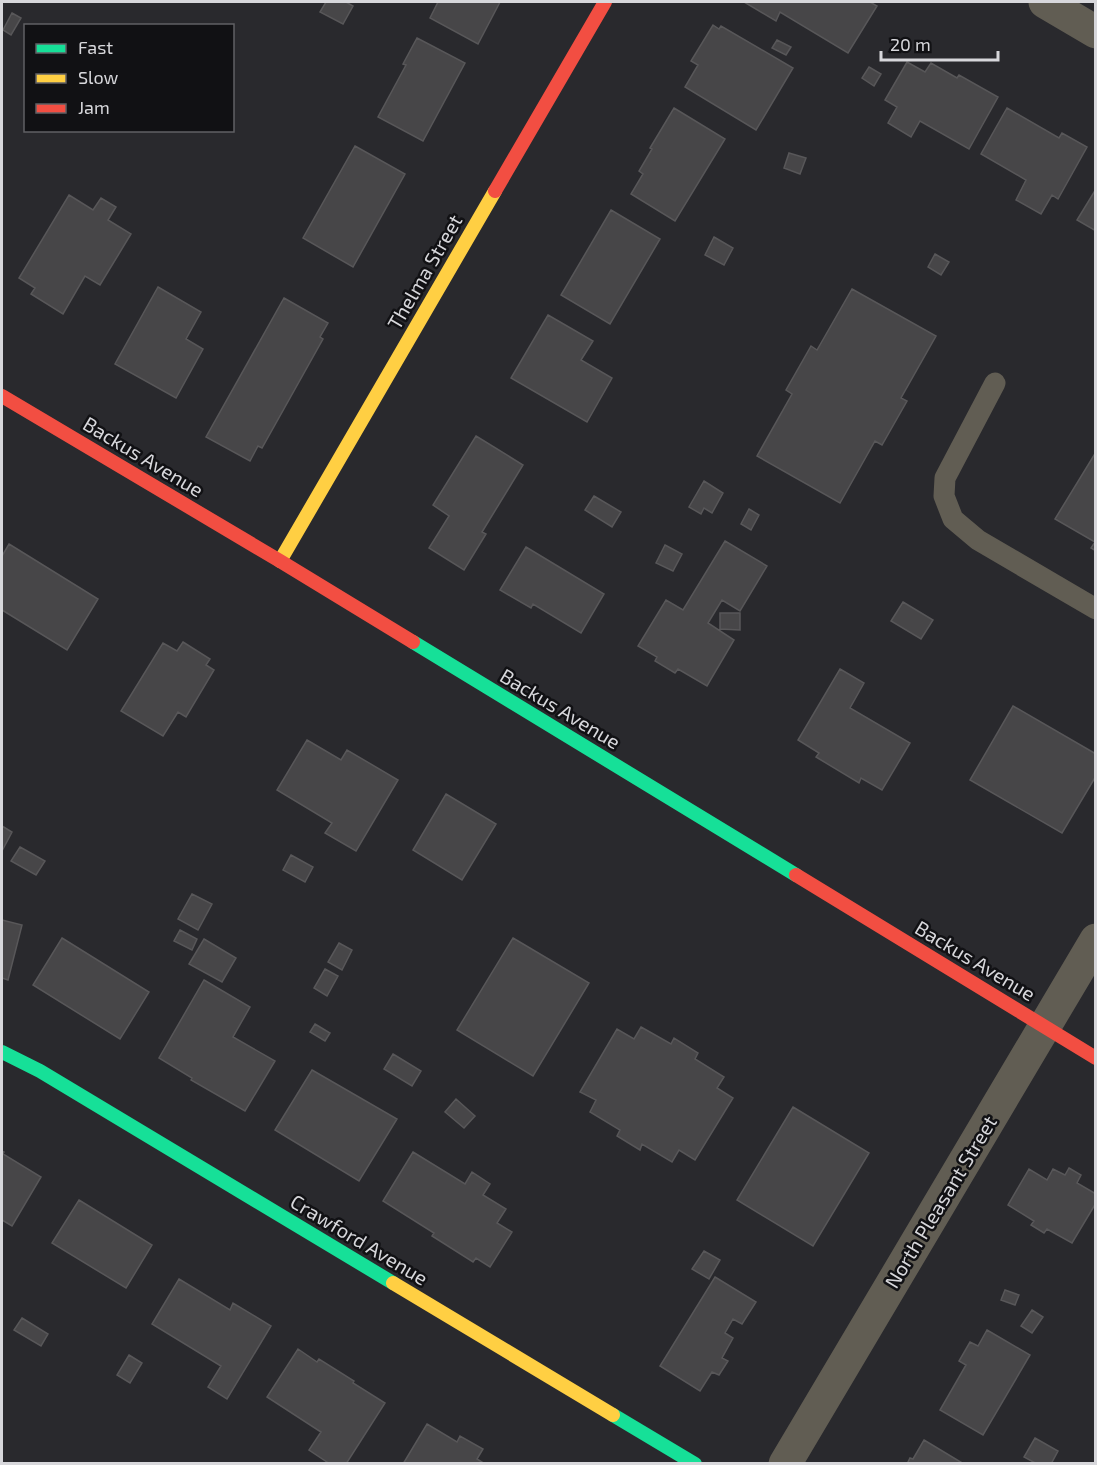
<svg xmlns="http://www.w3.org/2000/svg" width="1097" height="1465" font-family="'Exo 2',sans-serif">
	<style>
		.building { fill: #474648; stroke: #585759; stroke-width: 1.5 }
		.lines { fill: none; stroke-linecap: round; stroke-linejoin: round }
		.lane { stroke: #615d53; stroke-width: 21 }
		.street { stroke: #615d53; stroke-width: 33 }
		.fast { stroke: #16e098; stroke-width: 14 }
		.slow { stroke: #ffcf43; stroke-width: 14 }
		.jam { stroke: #f24e42; stroke-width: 14 }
		.labels { text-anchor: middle; stroke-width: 5; stroke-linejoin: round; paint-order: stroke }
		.street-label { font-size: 20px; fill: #d7d7db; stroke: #111114 }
	</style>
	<rect width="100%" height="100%" fill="#29292d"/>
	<!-- building -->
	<path class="building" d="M326 2H346L353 6 343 24 320 12Z
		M438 2H500L478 44 430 18Z
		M744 2H870L877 6 848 53 780 12 776 21Z
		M12 13 21 18 11 35 3 30Z
		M713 25 719 29 721 26 793 68 756 130 685 87 698 65 691 61Z
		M417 38 465 63 423 141 378 117 406 65 403 64Z
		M777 40 791 47 786 55 772 48Z
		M907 62 925 72 931 63 957 78 959 75 998 97 969 149 920 121 911 137 888 123 897 107 885 100Z
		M869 67 881 74 874 86 862 78Z
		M674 108 725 139 675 221 631 194 643 174 639 171 652 149 650 148Z
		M1007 108 1059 138 1062 133 1087 147 1058 199 1052 195 1041 214 1016 200 1026 180 981 154Z
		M355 146 405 174 353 267 303 238Z
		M789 153 806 158 800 174 784 168Z
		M1096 189V231L1077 220Z
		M69 195 93 210 101 198 116 207 108 220 131 234 100 285 85 276 63 314 31 294 35 288 19 278Z
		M611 210 660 239 610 324 561 295Z
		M714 237 733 248 724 265 705 255Z
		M935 254 949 262 941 275 928 267Z
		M158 287 201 312 186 339 203 349 176 398 115 364Z
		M852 289 936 336 901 398 907 401 882 445 875 441 840 503 757 456 792 394 786 390 811 346 817 350Z
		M284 298 328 323 320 337 323 339 262 448 258 446 250 461 206 437Z
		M548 315 593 341 581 360 612 378 587 422 511 378Z
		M476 436 523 465 482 532 486 534 464 570 429 548 449 516 433 505Z
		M1096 452V551L1091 548 1095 542 1055 519Z
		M704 481 723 493 712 513 704 508 701 514 689 507Z
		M594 496 621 512 612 527 585 510Z
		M749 509 759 515 751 530 741 524Z
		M725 541 767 566 740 611 722 600 708 623 734 640 707 686 678 669 675 673 655 661 657 657 638 646 666 600 683 610Z
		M9 544 98 599 67 650 2 610V556Z
		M665 545 682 554 673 571 656 563Z
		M526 547 604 594 581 633 533 604 531 608 500 590Z
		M903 602 933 620 921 639 891 621Z
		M720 613H740V630L720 629Z
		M183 642 210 659 206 665 214 670 186 717 178 712 163 736 121 711 163 643 177 651Z
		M840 669 864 683 850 708 910 743 882 790 861 778 859 783 816 757 819 753 798 740Z
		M1013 706 1096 754V776L1062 833 970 780Z
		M307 740 341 760 347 750 398 780 356 851 325 833 332 823 277 790Z
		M446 794 496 824 462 880 413 850Z
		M2 826 12 832 2 851Z
		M20 847 45 861 36 875 11 861Z
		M291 855 313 867 305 882 283 870Z
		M192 894 212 904 198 930 178 919Z
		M2 920 22 925 8 980 2 978Z
		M180 930 197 939 192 950 174 941Z
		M62 938 149 992 120 1039 33 985Z
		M513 938 589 983 533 1076 457 1030Z
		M204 939 236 958 222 982 189 964Z
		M339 943 352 950 342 970 328 962Z
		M325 969 338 976 327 996 314 988Z
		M204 980 250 1007 233 1037 275 1061 245 1111 191 1080 192 1078 159 1058Z
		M315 1024 330 1033 325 1041 310 1032Z
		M641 1027 671 1044 674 1038 698 1053 695 1059 724 1077 717 1088 733 1098 695 1160 679 1150 672 1162 642 1144 640 1150 617 1136 620 1130 590 1112 596 1100 580 1092 617 1029 634 1039Z
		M393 1054 421 1071 412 1086 384 1069Z
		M312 1070 397 1119 359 1181 275 1130Z
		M456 1099 475 1116 464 1128 445 1112Z
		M793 1107 869 1153 813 1246 737 1200Z
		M2 1151 4 1152 3 1154 41 1177 12 1226 2 1220Z
		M413 1152 465 1184 472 1172 490 1184 483 1195 506 1209 497 1223 512 1232 490 1267 476 1258 473 1262 432 1236 434 1233 383 1201Z
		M1069 1168 1081 1175 1077 1183 1096 1194V1203L1072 1243 1047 1229 1044 1233 1031 1225 1034 1221 1008 1205 1029 1169 1047 1180 1053 1169 1065 1175Z
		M79 1200 152 1245 126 1288 52 1243Z
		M704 1251 720 1260 709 1279 692 1269Z
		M715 1277 756 1302 742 1324 733 1319 725 1333 733 1338 722 1358 728 1361 719 1375 712 1372 700 1391 660 1366Z
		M179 1279 230 1310 233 1303 271 1326 227 1399 208 1387 221 1366 152 1324Z
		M1005 1290 1019 1295 1015 1305 1001 1300Z
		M1032 1310 1043 1317 1032 1333 1021 1326Z
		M22 1318 48 1334 41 1346 14 1330Z
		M987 1330 1030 1355 983 1435 940 1410 966 1365 959 1361 970 1342 978 1346Z
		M298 1349 317 1362 319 1359 354 1381 353 1383 385 1403 346 1464H330L309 1450 321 1432 267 1397Z
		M129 1355 142 1363 130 1383 117 1375Z
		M427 1424 457 1442 460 1436 483 1449 477 1459 485 1464H403Z
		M1035 1438 1058 1451 1051 1464H1037L1024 1457Z
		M924 1440 964 1464H907L910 1458 913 1459Z"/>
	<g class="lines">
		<!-- lane -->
		<path class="lane" d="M995 383 945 478 944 496 953 519 978 540 1096 609"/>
		<!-- street -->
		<path class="street" d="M1045 2 1096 32
			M785 1464 1096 940"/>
		<!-- fast -->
		<path class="fast" d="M413 642 796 875
			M2 1052 40 1071 393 1283
			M613 1415 695 1464"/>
		<!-- slow -->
		<path class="slow" d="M280 561 495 191
			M393 1283 613 1415"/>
		<!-- jam -->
		<path class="jam" d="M495 191 605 2
			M2 396 280 561 413 642
			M796 875 1096 1058"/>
	</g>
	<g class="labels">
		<!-- street labels -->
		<g class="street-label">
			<text transform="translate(425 272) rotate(-60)" y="7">Thelma Street</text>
			<text transform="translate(143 457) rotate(31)" y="7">Backus Avenue</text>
			<text transform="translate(560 709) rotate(31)" y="7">Backus Avenue</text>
			<text transform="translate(975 961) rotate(31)" y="7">Backus Avenue</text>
			<text transform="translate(941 1202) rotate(-59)" y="7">North Pleasant Street</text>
			<text transform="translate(359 1240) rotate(31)" y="7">Crawford Avenue</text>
		</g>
	</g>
	<!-- border -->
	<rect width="1097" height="1465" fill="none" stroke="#d7d7db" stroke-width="6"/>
	<!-- legend -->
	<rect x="24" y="24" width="210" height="108" fill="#111114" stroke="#606064" stroke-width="1.5"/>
	<rect x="36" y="44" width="30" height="9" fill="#16e098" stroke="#606064" stroke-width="1.5"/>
	<text x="78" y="54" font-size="18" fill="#d7d7db">Fast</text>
	<rect x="36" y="74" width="30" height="9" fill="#ffcf43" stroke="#606064" stroke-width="1.5"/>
	<text x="78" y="84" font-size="18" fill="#d7d7db">Slow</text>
	<rect x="36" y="104" width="30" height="9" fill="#f24e42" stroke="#606064" stroke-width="1.5"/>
	<text x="78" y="114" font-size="18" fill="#d7d7db">Jam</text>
	<!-- scale -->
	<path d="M881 51v9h117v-9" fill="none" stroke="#d7d7db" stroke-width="3"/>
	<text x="890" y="51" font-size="18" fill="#d7d7db" stroke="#111114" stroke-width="4.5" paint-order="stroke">20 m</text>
</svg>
